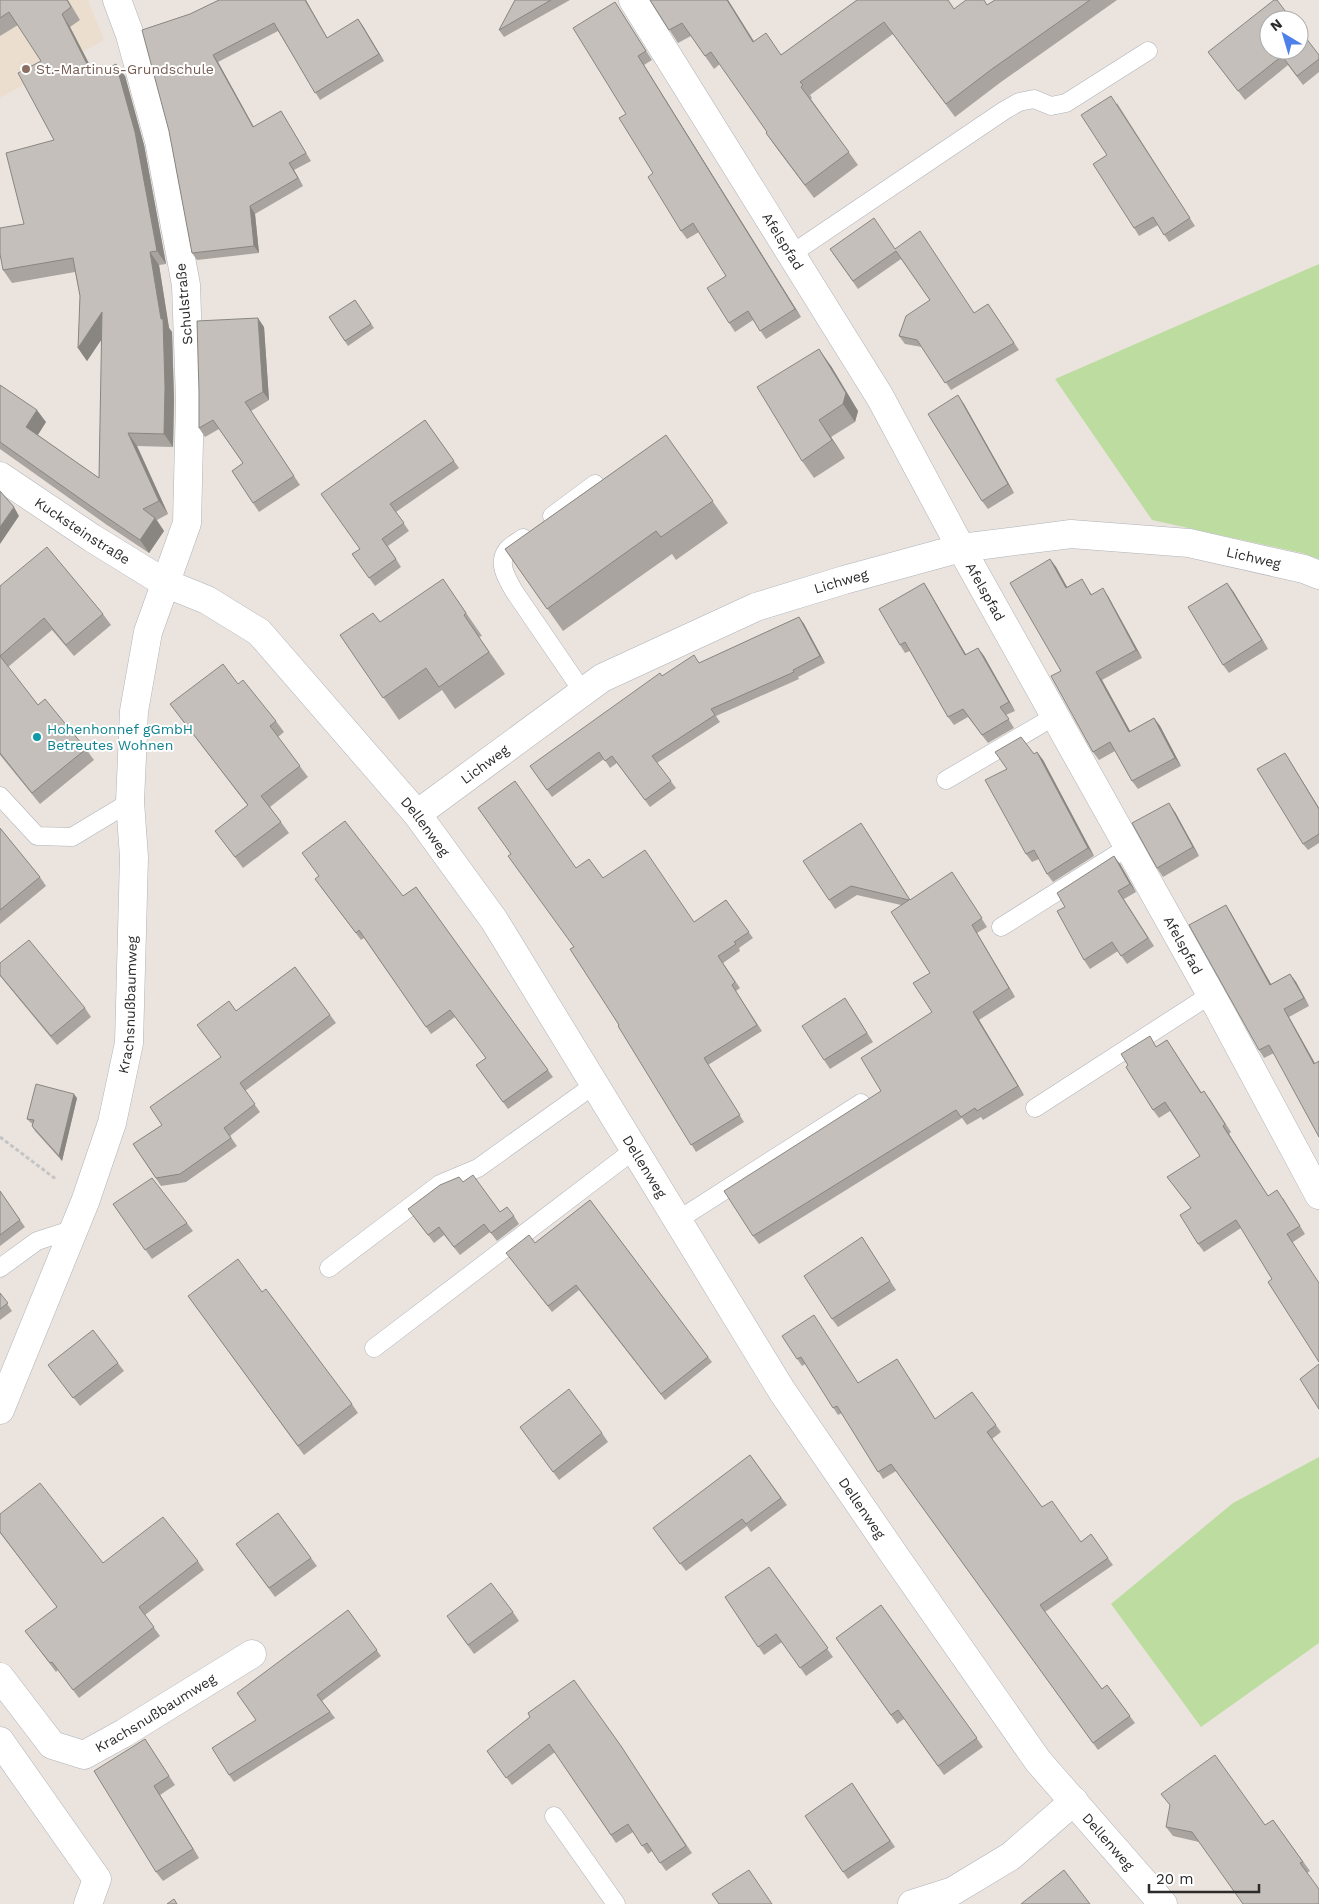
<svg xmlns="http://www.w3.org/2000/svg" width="1319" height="1904" font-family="'Work Sans',sans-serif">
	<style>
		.education { fill: #ebdecf }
		.green { fill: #bddda0 }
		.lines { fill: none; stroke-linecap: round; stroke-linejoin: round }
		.service-casing { stroke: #afb2ba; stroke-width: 19 }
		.minor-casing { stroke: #afb2ba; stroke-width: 29 }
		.path { stroke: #c4c4c4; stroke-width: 3; stroke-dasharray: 4 2.5; stroke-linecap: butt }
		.service { stroke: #fff; stroke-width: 18 }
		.minor { stroke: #fff; stroke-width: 28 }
		.wall { fill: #a9a4a0 }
		.shaded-wall { fill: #898682 }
		.building { fill: #c4bfba; stroke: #898682 }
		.education-dot { fill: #8d6e63; stroke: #fff; stroke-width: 2 }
		.culture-dot { fill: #0f9aa8; stroke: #fff; stroke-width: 2 }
		.labels { text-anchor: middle; stroke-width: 4; stroke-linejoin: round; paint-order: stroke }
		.education-label { font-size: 14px; fill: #785e54; stroke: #fff; text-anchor: start }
		.street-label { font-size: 14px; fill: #2b2b2b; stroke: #fff }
		.culture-label { font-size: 14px; fill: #0d838f; stroke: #fff; text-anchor: start }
	</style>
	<rect width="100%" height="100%" fill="#ebe4de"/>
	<!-- education -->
	<path class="education" d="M0 0H88L104 40 0 98Z"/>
	<!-- green -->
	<path class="green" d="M1319 264V559L1302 553 1152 520 1055 379Z
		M1319 1457V1643L1201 1727 1111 1604 1233 1503Z"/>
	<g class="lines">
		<defs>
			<path id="service" d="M790 255 1005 110 1019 102 1034 99 1051 106 1066 103 1148 51
				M552 516 595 484
				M523 538C519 541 511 545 507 550 497 563 507 579 514 591L583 692
				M946 780 1055 716
				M0 796 37 836 72 837 130 802
				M1001 927 1128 847
				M1035 1108 1210 995
				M678 1220 861 1103
				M0 1268 37 1241 74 1229
				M329 1268 440 1184 478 1168 594 1085
				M374 1348 634 1150
				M554 1816 616 1904"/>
			<g id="minor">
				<path id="s1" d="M633 0 880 397 961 548 1219 1009 1319 1195"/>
				<path id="s2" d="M0 476 92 538 165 583 207 600 259 632 417 814 494 920 782 1391 895 1556 1038 1761 1163 1904"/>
				<path id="s3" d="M417 814 602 678 756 607 844 580 961 548 1071 534 1189 543 1304 569 1319 575"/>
				<path id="s4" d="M0 1410 85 1202 112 1123 129 1043 134 857 130 802 134 711 148 632 187 523 190 400 186 285 159 141 130 35 117 0"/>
				<path id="s5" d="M0 1677 52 1745 84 1755 124 1733 252 1654"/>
				<path d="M0 1741 97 1879 88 1904"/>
				<path d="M912 1904 953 1891 1011 1856 1074 1801"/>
			</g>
		</defs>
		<!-- service casing -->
		<use href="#service" class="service-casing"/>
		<!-- minor casing -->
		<use href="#minor" class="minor-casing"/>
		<!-- path -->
		<path class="path" d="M0 1137 57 1180"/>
		<!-- service -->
		<use href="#service" class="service"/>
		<!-- minor -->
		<use href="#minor" class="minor"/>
	</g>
	<!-- wall -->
	<path class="wall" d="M0 0H68L80 20 70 27 95 75 125 76 144 145 166 264 159 265 169 328 172 332 174 400 173 447 137 446 168 514 157 520 164 531 149 553 107 525 0 449V385L46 422 38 435 99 478 102 339 87 361 78 348 80 296 75 272 12 283 3 270 24 224 54 140 41 61 18 25 0 36Z
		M219 0 328 38 358 19 384 61 320 100 278 31 218 62 254 127 281 111 311 161 294 170 303 186 255 214 259 253 197 260 192 253 169 131 190 14Z
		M515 0H570L504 37 499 30Z
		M650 0H728L754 41 781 55 857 0 954 9 987 5 995 0H1117L1001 82 955 117 893 34 810 95 812 98 811 99 858 165 814 198 775 146 766 133 767 132 720 64 714 69 691 36 678 43Z
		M615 2 652 60 644 65 801 317 766 339 753 320 735 332 729 323 726 276 699 232 687 239 681 231 626 114Z
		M1208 52 1319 55V72L1303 85 1288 65 1245 100Z
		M1117 103 1195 226 1169 242 1158 225 1139 236 1134 228 1107 155Z
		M830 249H895L975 313 988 304 1019 350 951 390 922 347 905 344 899 336 930 300 901 259 858 289Z
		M355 300 374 328 348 346 329 317Z
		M264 327 269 400 251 411 300 485 259 512 232 471 243 463 219 429 205 437 199 428Z
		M831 366 858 411 855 422 831 437 845 458 814 478 802 461Z
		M964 404 1014 493 988 509 982 501Z
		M425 420 459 468 396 512 409 531 388 546 401 567 375 586 352 554 360 549Z
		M666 435 728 523 676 560 672 554 563 631 505 549Z
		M1050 559 1056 567 1067 587 1082 579 1092 595 1108 596 1142 658 1102 680 1130 731 1154 718 1160 726 1181 766 1138 789 1132 781 1115 751 1099 760 1093 752 1061 671Z
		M924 583 929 591 966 655 978 648 984 656 1015 711 1006 715 1014 728 988 743 968 717 954 725 948 717 910 651 905 653 900 645Z
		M0 586 103 614 111 625 74 656 52 630 8 667 38 705 86 749 94 760 40 804 0 755Z
		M1233 591 1268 649 1229 673 1223 665Z
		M458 601 482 636 479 637 505 674 455 709 442 690 399 720 340 635 380 622Z
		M799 617 804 624 825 663 798 677 799 679 716 716 720 722 657 763 676 788 650 807 617 763 610 768 604 759 552 797 530 766 662 676 699 663Z
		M238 684 276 721 284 732 278 737 308 777 270 807 289 833 243 868 215 831 248 806 170 704Z
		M1037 752 1043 760 1094 856 1053 882 1047 874 1039 859 1032 862 1026 854 1034 754Z
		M1289 759 1319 808V843L1308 850 1303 844Z
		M1175 812 1199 856 1163 877 1157 868Z
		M0 828 40 877 46 886 0 924Z
		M867 832 910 900 958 881 987 927 977 933 1015 997 979 1020 1024 1095 983 1120 981 1117 967 1125 962 1118 759 1244 753 1236 881 1091 932 1012 930 973 901 905 857 895 835 909 829 900Z
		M1120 864 1136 892 1124 899 1154 946 1127 964 1118 951 1090 969 1084 960 1065 907Z
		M576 868 603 878 694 922 726 900 753 938 739 948 740 951 723 963 740 988 736 991 762 1031 708 1065 744 1122 696 1152 619 1025 574 947Z
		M320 886 403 896 416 887 553 1077 508 1109 476 1065 486 1058 455 1017 431 1034 364 938 361 940Z
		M1231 913 1271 984 1290 974 1296 982 1309 1006 1289 1017 1315 1063 1319 1137 1274 1053 1264 1058 1259 1050Z
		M0 963 85 1008 91 1017 57 1045 0 976Z
		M295 967 336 1023 245 1091 260 1112 230 1136 237 1146 186 1182 161 1186 133 1144 162 1125 221 1058 236 1011Z
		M851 1007 873 1042 830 1069 824 1060Z
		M1167 1040 1202 1093 1210 1099 1231 1132 1229 1134 1268 1196 1283 1198 1305 1234 1293 1242 1272 1279 1241 1228 1204 1252 1198 1244 1191 1208 1167 1177 1200 1156 1170 1111 1159 1118 1153 1110 1128 1065Z
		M77 1098 62 1161 35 1131 32 1126 33 1124 31 1123 27 1119Z
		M463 1182 500 1212 514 1216 519 1224 497 1241 490 1232 460 1255 444 1235 434 1243 414 1217Z
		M0 1191 25 1227 0 1246Z
		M590 1200 712 1362 665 1400 579 1290 552 1312 510 1258 535 1243Z
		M113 1204 187 1223 193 1231 152 1259Z
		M862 1237 896 1290 838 1327 832 1319Z
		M262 1292 352 1404 358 1413 304 1455 188 1296Z
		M0 1293 12 1311 0 1320Z
		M782 1336 858 1383 897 1359 935 1419 972 1392 1001 1432 992 1439 1042 1507 1081 1542 1091 1534 1113 1565 1045 1612 1102 1689 1107 1685 1135 1723 1098 1750 896 1471 883 1479 842 1413 838 1415 805 1364 802 1366Z
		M118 1363 124 1371 80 1406 48 1365Z
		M520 1427 602 1433 608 1442 559 1480Z
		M750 1455 787 1505 751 1532 747 1526 686 1571 658 1535Z
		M278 1513 317 1566 275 1597 236 1544Z
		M0 1514 103 1563 198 1561 204 1570 145 1615 160 1636 79 1698 58 1670 56 1672 25 1631 57 1607 0 1533Z
		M769 1567 833 1657 806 1676 782 1642 764 1655 725 1597Z
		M881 1605 983 1747 944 1775 904 1719 897 1724 836 1638Z
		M348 1610 381 1656 322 1701 335 1718 234 1782 229 1775 256 1720Z
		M513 1612 519 1621 474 1654 453 1625Z
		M530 1717 626 1754 692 1853 666 1871 652 1851 648 1854 633 1832 616 1843 555 1752 512 1785 487 1751Z
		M145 1739 175 1785 160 1795 199 1858 163 1881 156 1872Z
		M852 1783 895 1847 848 1879 805 1816Z
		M1273 1820 1310 1871 1307 1873 1199 1842 1173 1836 1166 1827 1265 1825Z"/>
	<!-- shaded-wall -->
	<path class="shaded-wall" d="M305 0H306L332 46 327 38Z
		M727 0H728L762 55 753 42Z
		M62 14 70 27 102 89 93 76Z
		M358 19 363 26 384 61 379 54Z
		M213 55 218 62 258 135 253 127Z
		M638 56 644 65 801 317 795 309Z
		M116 64 125 76 144 145 166 264 157 251Z
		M289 163 294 170 303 186 298 178Z
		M250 206 255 214 259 253 254 246Z
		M150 252 159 265 169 328 172 332 174 400 173 447 164 434 161 319Z
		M102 312 111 325 87 361 78 348Z
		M258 318 264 327 269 400 263 392Z
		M819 349 831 366 858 411 855 422 843 404Z
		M958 395 964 404 1014 493 1008 484Z
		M37 410 46 422 35 439 26 427Z
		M819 420 831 437 845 458 832 440Z
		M128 433 137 446 168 514 159 501Z
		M14 507 19 516 0 544V527Z
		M155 518 164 531 149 553 140 540Z
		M1050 559 1056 567 1072 596 1066 588Z
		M924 583 929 591 971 663 965 655Z
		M1227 583 1233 591 1268 649 1262 640Z
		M1103 588 1108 596 1142 658 1136 650Z
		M799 617 804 624 825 663 820 656Z
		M978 648 984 656 1015 711 1009 702Z
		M1096 672 1102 680 1135 740 1129 732Z
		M1154 718 1160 726 1181 766 1175 758Z
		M1037 752 1043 760 1094 856 1088 848Z
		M1285 753 1319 808V809Z
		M1169 803 1175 812 1199 856 1193 847Z
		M1114 856 1120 864 1136 892 1130 884Z
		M1226 905 1231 913 1276 993 1270 985Z
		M972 925 977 933 1015 997 1009 988Z
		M1290 974 1296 982 1309 1006 1304 998Z
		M1284 1009 1289 1017 1319 1071 1314 1064Z
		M973 1012 979 1020 1024 1095 1018 1086Z
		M74 1094 77 1098 62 1161 59 1156Z
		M1223 1126 1229 1134 1273 1204 1268 1196Z
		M154 1786 160 1795 199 1858 193 1849Z"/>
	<!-- building -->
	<path class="building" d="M0 0H67L71 7 62 14 93 76 116 64 135 132 157 251 150 252 161 319H163L165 387 164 434 128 433 159 501 143 509 155 518 140 540 99 512 0 442V385L37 410 26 427 99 478 102 312 78 348 80 296 73 258 3 270 0 254V228L24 224 6 153 54 140 18 73 41 61 9 12 0 18Z
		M219 0H305L327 38 358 19 379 54 315 93 274 23 213 55 253 127 281 111 306 153 289 163 298 178 250 206 254 246 192 253 169 131 142 30 190 14Z
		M515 0H551L499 30Z
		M650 0H727L753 42 766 33 781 55 857 0H948L954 9 966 0H984L987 5 995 0H1090L992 69 946 104 884 22 800 82 803 85 801 87 849 152 805 185 766 133 767 132 711 52 705 56 682 23 669 30Z
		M1274 0H1277L1292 20H1269V50H1299V29L1319 55V59L1297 76 1282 56 1238 91 1208 52Z
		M615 2 646 51 638 56 795 309 760 331 748 311 729 323 707 288 726 276 693 223 681 231 648 177 653 173 619 118 626 114 573 28Z
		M1111 96 1190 218 1164 235 1153 217 1134 228 1093 164 1107 155 1081 115Z
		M874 218 895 249 920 231 974 313 988 304 1014 343 945 383 917 340 899 336 906 316 930 300 896 251 853 281 830 249Z
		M355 300 371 324 345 341 329 317Z
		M258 318 263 392 245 402 294 476 253 503 232 471 243 463 213 420 199 428V392L197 321Z
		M819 349 846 393 843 404 819 420 832 440 802 461 757 387Z
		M958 395 1008 484 982 501 928 414Z
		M425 420 454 461 390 504 404 523 382 539 396 559 369 578 352 554 360 549 321 494Z
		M666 435 713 501 661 537 656 531 547 609 505 549Z
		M0 491 14 507 0 527Z
		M47 547 103 614 66 645 44 618 0 656V586Z
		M1050 559 1066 588 1082 579 1091 595 1103 588 1136 650 1096 672 1129 732 1154 718 1175 758 1132 781 1110 742 1093 752 1051 676 1061 671 1010 583Z
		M443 579 466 613 464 615 489 652 439 687 426 668 383 698 340 635 373 613 380 622Z
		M924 583 965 655 978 648 1009 702 1000 707 1009 719 982 735 963 709 948 717 905 642 900 645 879 609Z
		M1227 583 1262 640 1223 665 1188 607Z
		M799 617 820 656 793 670 794 672 711 709 715 715 652 756 671 781 645 800 612 756 605 761 599 752 547 790 530 766 660 673 662 676 694 655 699 663Z
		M0 656 38 705 45 699 86 749 32 793 0 753Z
		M223 664 238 684 243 680 276 721 270 726 300 766 261 796 281 822 235 857 215 831 248 805 170 704Z
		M1021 737 1034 754 1037 752 1088 848 1047 874 1034 850 1026 854 985 780 1007 769 995 752Z
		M1285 753 1319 809V834L1303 844 1257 769Z
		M515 781 576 868 589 859 603 878 645 850 694 922 726 900 749 932 734 942 736 944 718 956 735 982 732 985 757 1025 704 1058 740 1115 691 1145 618 1026 619 1025 570 949 574 947 508 856 511 854 478 808Z
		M1169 803 1193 847 1157 868 1132 823Z
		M345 821 403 896 416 887 548 1070 503 1102 476 1065 486 1058 450 1010 426 1027 359 930 356 933 315 879 319 876 302 853Z
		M861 823 910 900 952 872 982 918 972 925 1009 988 973 1012 1018 1086 977 1111 975 1108 961 1117 956 1110 753 1236 724 1191 881 1091 861 1058 932 1012 913 983 930 973 891 912 909 900 851 886 829 900 803 861Z
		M0 828 40 877 0 910Z
		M1114 856 1130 884 1118 891 1148 938 1121 956 1112 942 1084 960 1057 911 1065 907 1057 893Z
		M1226 905 1270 985 1290 974 1304 998 1284 1009 1314 1064 1319 1061V1137L1269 1045 1259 1050 1189 925Z
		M29 940 85 1008 51 1036 0 975V963Z
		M295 967 330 1015 240 1083 255 1104 224 1128 231 1138 180 1174 156 1178 133 1144 162 1125 150 1107 221 1057 197 1025 229 1001 236 1011Z
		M845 998 867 1033 824 1060 802 1026Z
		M1150 1036 1156 1047 1167 1040 1201 1093 1204 1091 1225 1124 1223 1126 1268 1196 1277 1190 1300 1226 1287 1234 1319 1283V1362L1268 1282 1272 1279 1236 1220 1198 1244 1180 1215 1191 1208 1167 1177 1200 1156 1165 1102 1153 1110 1126 1067 1128 1065 1121 1054Z
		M36 1084 74 1094 59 1156 32 1126 34 1120 27 1119Z
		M473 1175 500 1212 507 1207 514 1216 491 1233 484 1224 454 1247 439 1227 428 1235 408 1209 440 1185 459 1177 463 1182Z
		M152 1178 187 1223 145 1250 113 1204Z
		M0 1191 20 1220 0 1235Z
		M590 1200 708 1357 661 1394 576 1285 548 1306 506 1253 529 1235 535 1243Z
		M862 1237 890 1281 832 1319 804 1276Z
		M238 1259 262 1292 266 1289 352 1404 298 1446 188 1296Z
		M0 1293 8 1303 0 1309Z
		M814 1315 858 1383 897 1359 935 1419 972 1392 996 1425 987 1432 1042 1507 1052 1501 1081 1542 1091 1534 1108 1558 1040 1605 1102 1689 1107 1685 1130 1716 1093 1743 891 1464 878 1472 837 1406 833 1408 801 1357 797 1359 782 1336Z
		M93 1330 118 1363 73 1398 48 1365Z
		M1319 1364V1409L1300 1379Z
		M569 1389 602 1433 553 1472 520 1427Z
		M750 1455 781 1498 746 1524 742 1519 680 1564 653 1528Z
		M40 1483 103 1563 163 1517 198 1561 139 1607 154 1627 73 1690 52 1662 50 1663 25 1631 57 1607 0 1532V1514Z
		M278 1513 311 1558 269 1588 236 1544Z
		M769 1567 828 1648 800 1668 776 1634 758 1647 725 1597Z
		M491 1583 513 1612 468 1645 447 1616Z
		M881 1605 977 1738 938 1766 898 1710 891 1715 836 1638Z
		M348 1610 377 1650 317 1695 330 1712 229 1775 212 1748 256 1720 237 1693Z
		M574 1680 621 1746 686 1846 660 1863 647 1843 642 1846 628 1824 611 1835 549 1744 506 1778 487 1751 530 1717 528 1713Z
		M145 1739 169 1776 154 1786 193 1849 156 1872 94 1771Z
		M1215 1755 1265 1825 1273 1820 1303 1862 1300 1863 1319 1889V1904H1243L1192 1832 1166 1827 1170 1805 1161 1794Z
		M852 1783 890 1841 843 1872 805 1816Z
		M749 1870 772 1904H719L712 1894Z
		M1064 1870 1090 1904H1021Z
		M174 1899 177 1904H167Z"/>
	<!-- markers -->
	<circle class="education-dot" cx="26" cy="69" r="5"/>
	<circle class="culture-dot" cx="37" cy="737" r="5"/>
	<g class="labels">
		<!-- education labels -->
		<g class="education-label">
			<text x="36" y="74">St.-Martinus-Grundschule</text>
		</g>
		<!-- street labels -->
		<g class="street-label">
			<text dy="5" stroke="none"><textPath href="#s1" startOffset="284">Afelspfad</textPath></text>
			<text transform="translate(184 304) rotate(-95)" y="5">Schulstraße</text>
			<text dy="5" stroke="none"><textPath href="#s2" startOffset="99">Kucksteinstraße</textPath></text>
			<text dy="5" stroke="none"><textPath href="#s3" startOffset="908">Lichweg</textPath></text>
			<text dy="5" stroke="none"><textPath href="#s3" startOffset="488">Lichweg</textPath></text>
			<text dy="5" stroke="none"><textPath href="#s1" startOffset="689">Afelspfad</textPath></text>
			<text dy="5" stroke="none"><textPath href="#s3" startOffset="84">Lichweg</textPath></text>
			<text dy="5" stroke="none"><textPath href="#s2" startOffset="559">Dellenweg</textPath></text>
			<text dy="5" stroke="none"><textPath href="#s1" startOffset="1094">Afelspfad</textPath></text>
			<text dy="5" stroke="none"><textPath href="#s4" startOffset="428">Krachsnußbaumweg</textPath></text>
			<text dy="5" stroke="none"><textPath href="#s2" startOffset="964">Dellenweg</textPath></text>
			<text dy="5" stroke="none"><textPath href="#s2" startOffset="1369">Dellenweg</textPath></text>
			<text dy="5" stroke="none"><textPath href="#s5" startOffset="202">Krachsnußbaumweg</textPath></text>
			<text dy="5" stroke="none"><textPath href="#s2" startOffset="1784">Dellenweg</textPath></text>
		</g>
		<!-- culture labels -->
		<g class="culture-label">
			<text x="47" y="734">Hohenhonnef gGmbH<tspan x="47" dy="16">Betreutes Wohnen</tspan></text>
		</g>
	</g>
	<!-- north arrow -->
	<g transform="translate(1284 35) rotate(322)"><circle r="24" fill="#ffffff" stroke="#aaaaaa"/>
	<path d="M0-4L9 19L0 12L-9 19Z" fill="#4d80e9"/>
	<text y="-8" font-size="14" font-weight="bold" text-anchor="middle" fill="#2b2b2b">N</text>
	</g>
	<!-- scale -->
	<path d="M1149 1884v8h110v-8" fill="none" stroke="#2b2b2b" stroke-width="2.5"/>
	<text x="1156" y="1884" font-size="15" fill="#2b2b2b" stroke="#ffffff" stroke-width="4" paint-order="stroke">20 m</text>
</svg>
